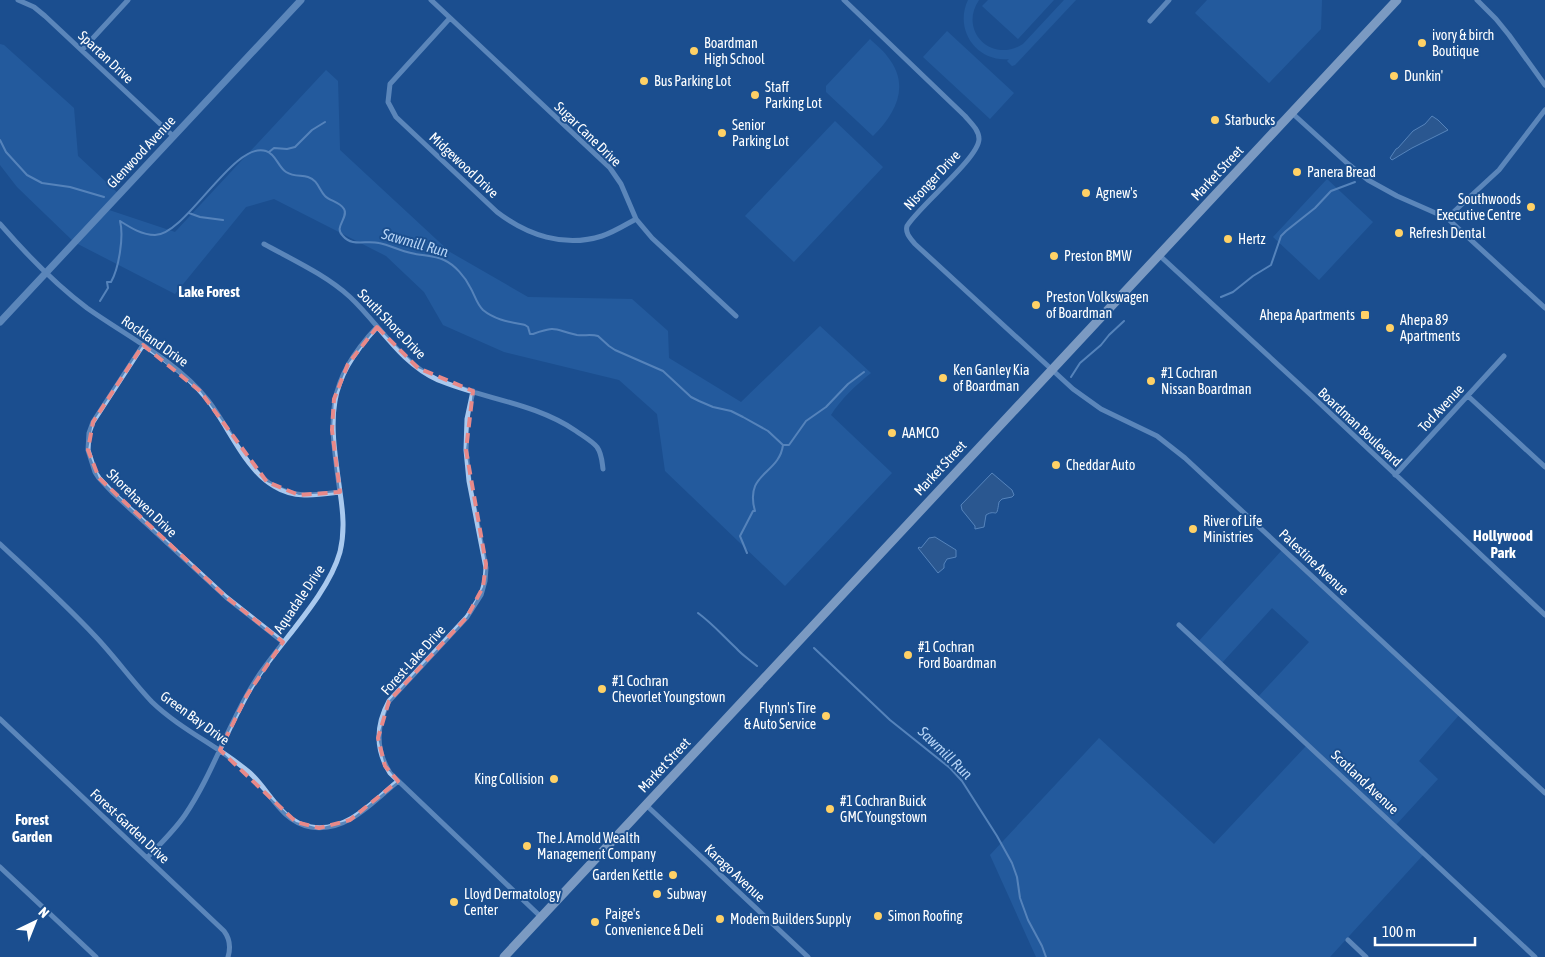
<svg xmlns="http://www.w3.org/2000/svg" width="1545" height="957" font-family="'Asap Condensed',sans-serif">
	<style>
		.green { fill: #2e69ad }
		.water { fill: #3c6290; stroke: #9cc4f0 }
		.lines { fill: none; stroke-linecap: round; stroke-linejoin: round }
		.stream { stroke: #9cc4f0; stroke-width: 2 }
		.minor { stroke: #a9c9ee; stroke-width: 5 }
		.tertiary { stroke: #a9c9ee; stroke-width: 7 }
		.primary { stroke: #f0f6ff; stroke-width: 9 }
		.marked { fill: none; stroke: #e88989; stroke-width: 4; stroke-dasharray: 10 6; stroke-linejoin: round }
		.poi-dot { fill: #ffd166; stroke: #1b4f8f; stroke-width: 2 }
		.labels { text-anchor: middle; stroke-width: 4; stroke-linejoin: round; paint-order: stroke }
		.poi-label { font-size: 14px; fill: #fff; stroke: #1b4f8f; text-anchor: start }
		.street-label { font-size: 14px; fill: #fff; stroke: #1b4f8f }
		.water-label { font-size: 15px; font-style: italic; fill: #b5d3f5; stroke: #1b4f8f }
		.neighbourhood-label { font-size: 15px; font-weight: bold; fill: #fff; stroke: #1b4f8f }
	</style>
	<rect width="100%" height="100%" fill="#1b4f8f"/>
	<!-- green -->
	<path class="green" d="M968 0H979C958 31 992 64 1023 44L1064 0H1076L1015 65 1012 66 1007 61 1009 59C976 62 954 29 968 0Z
		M988 0H1054L1018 39 982 6Z
		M1207 0H1322L1321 29 1269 83 1195 13Z
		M947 31 1014 93 990 119 923 57Z
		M870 39C876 45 882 49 887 56 911 85 896 113 873 136L826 92V86Z
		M0 44 4 45 74 108 78 156 119 194 106 209 175 232 326 70 338 81 340 150 450 252 528 297 632 299 668 331 669 358 741 402 820 326 871 373C856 385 841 399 831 415L892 473 785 586 665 471 657 414 619 380 504 352 443 325 424 292 386 256 274 199 246 207 175 294 74 242 17 187 0 165Z
		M835 121 883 167 794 262 745 216Z
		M1327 179 1373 222 1319 280 1273 237Z
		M1283 549 1460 714 1419 761 1438 779 1395 826 1424 854 1330 957H1036L990 855 1099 738 1214 844 1307 745 1257 698 1309 642 1272 608 1221 664 1198 642Z"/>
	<!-- water -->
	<path class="water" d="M1432 116 1438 120 1448 130 1412 148 1392 160 1390 158 1396 149 1398 148 1413 131 1425 124Z
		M992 473 1012 490 1014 495 1012 497 1002 499 999 502C996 521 997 508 986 515L984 527 975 529V526L962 510 961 505Z
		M935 537 956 550V557L947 559 944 564V568L938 573 918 548 919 547 921 548 929 538Z"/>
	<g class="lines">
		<!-- stream -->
		<path class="stream" d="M0 140 6 152 27 175 42 183 70 187 104 197
			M269 152 274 148 287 149 295 147 312 130 325 122
			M189 213 200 217 223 220
			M120 221C131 228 142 235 155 235 186 235 234 140 266 151 276 154 278 167 286 172 294 177 301 175 308 177 318 180 319 190 325 196 330 201 340 202 344 209 349 218 333 227 343 236 352 247 366 240 379 243 390 245 400 251 411 253 422 256 434 255 444 260 455 265 465 277 470 287 475 295 476 303 483 310 495 320 510 322 525 325L528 327 530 334H533C558 325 554 330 577 335 584 336 591 334 598 336L609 346 615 350 663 371 691 397 699 401 713 407 731 411 743 417 768 431 783 445C779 475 744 472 755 511H753L740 536 747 553
			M1221 297 1233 292 1253 276 1271 265 1281 236 1286 231 1315 208 1331 191 1355 182
			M100 301 108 288 107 282H111C119 268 124 236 120 221
			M1071 377 1080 363 1101 345 1109 335 1124 321
			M783 445H789L806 421 826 407 848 384 864 372
			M698 613C713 624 723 636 736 648 742 655 750 660 757 666
			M814 648 890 720 950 768 962 781 997 836 1012 863 1017 877 1020 898 1028 920 1042 946 1046 957"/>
		<!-- minor -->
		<path class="minor" d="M18 0 34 7 45 16 173 136
			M431 0 610 168 621 184 636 219 652 238 736 316
			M844 0 965 116C971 123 979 130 979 139 979 158 919 206 907 226 905 233 910 238 915 244L1073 389 1101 409 1157 436 1185 458 1545 793
			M1477 0 1496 19 1509 35 1545 85
			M450 18 390 84 388 102 396 117 497 212C527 235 564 248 602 236 614 232 625 225 636 219
			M1150 21 1169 0
			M82 50 128 0
			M1292 113 1347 163 1368 180 1397 196 1447 218 1545 308
			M1447 218 1499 170 1545 110
			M0 224C26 254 55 284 87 308 128 337 175 360 207 399 228 425 245 470 274 486 295 499 317 495 340 492
			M264 244C293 260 326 275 350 297 380 325 400 363 438 380 484 399 535 403 576 431 583 436 592 441 597 447 602 454 602 462 603 469
			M1159 255 1312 396 1545 615
			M143 345 93 422 89 433 88 450 95 472 99 478 113 493 226 597 283 642
			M473 391 467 419 466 450 469 481 486 568 485 581 481 595 467 617 389 701C376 725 375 749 390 773L541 917
			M1468 396 1545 467
			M1395 475 1504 356
			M0 544C32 574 65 604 95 636 115 657 132 681 152 702 181 730 220 747 250 773 270 791 281 822 311 827 346 833 373 802 398 781
			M1179 625 1535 957
			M0 719 224 931C230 939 231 947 228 957
			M646 805 808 957
			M147 858C160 844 174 831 185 815 214 772 229 721 257 678 282 640 328 595 340 552 345 531 343 512 340 492 330 419 323 385 377 327
			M0 867 96 957
			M1348 940 1366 957"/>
		<!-- tertiary -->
		<path class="tertiary" d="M0 322 301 0"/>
		<!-- primary -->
		<path class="primary" d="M504 957 1397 0"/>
	</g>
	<!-- marked area -->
	<path d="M0 0H1545V957H0ZM377 327 418 368 473 391 466 450 486 564 483 587 467 617 389 701 378 738 385 766 398 781 350 820 319 828 296 822 220 750 247 695 283 642 226 597 99 478 88 450 93 422 143 345 200 391 267 482 299 495 340 492 332 430 334 399 348 364Z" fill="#1b4f8f" fill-opacity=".55" fill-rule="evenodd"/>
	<path class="marked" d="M377 327 418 368 473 391 466 450 486 564 483 587 467 617 389 701 378 738 385 766 398 781 350 820 319 828 296 822 220 750 247 695 283 642 226 597 99 478 88 450 93 422 143 345 200 391 267 482 299 495 340 492 332 430 334 399 348 364Z"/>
	<!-- markers -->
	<g class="poi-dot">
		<circle cx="1422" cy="43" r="5"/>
		<circle cx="694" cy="51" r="5"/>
		<circle cx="1394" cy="76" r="5"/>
		<circle cx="644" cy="81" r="5"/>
		<circle cx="755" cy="95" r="5"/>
		<circle cx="1215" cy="120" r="5"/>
		<circle cx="722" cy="133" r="5"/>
		<circle cx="1297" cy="172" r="5"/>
		<circle cx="1086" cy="193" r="5"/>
		<circle cx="1531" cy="207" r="5"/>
		<circle cx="1399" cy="233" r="5"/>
		<circle cx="1228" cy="239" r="5"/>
		<circle cx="1054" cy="256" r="5"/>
		<circle cx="1036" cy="305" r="5"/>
		<rect x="1360" y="310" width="10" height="10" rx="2.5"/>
		<circle cx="1390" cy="328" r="5"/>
		<circle cx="943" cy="378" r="5"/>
		<circle cx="1151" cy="381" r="5"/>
		<circle cx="892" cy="433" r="5"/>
		<circle cx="1056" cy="465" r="5"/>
		<circle cx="1193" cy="529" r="5"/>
		<circle cx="908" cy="655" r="5"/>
		<circle cx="602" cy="689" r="5"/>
		<circle cx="826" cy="716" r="5"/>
		<circle cx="554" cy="779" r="5"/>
		<circle cx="830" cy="809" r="5"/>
		<circle cx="527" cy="846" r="5"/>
		<circle cx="673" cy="875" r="5"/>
		<circle cx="657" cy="894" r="5"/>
		<circle cx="454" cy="902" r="5"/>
		<circle cx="878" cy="916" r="5"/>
		<circle cx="720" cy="919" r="5"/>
		<circle cx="595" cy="922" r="5"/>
	</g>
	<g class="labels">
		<!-- poi labels -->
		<g class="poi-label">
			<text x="1432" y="40">ivory &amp; birch<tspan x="1432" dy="16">Boutique</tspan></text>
			<text x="704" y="48">Boardman<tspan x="704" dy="16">High School</tspan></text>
			<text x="1404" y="81">Dunkin'</text>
			<text x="654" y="86">Bus Parking Lot</text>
			<text x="765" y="92">Staff<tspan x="765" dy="16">Parking Lot</tspan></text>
			<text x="1225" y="125">Starbucks</text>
			<text x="732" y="130">Senior<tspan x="732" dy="16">Parking Lot</tspan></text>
			<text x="1307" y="177">Panera Bread</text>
			<text x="1096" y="198">Agnew's</text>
			<text x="1521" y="204" text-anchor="end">Southwoods<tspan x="1521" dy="16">Executive Centre</tspan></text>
			<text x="1409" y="238">Refresh Dental</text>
			<text x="1238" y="244">Hertz</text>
			<text x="1064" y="261">Preston BMW</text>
			<text x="1046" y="302">Preston Volkswagen<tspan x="1046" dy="16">of Boardman</tspan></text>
			<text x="1355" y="320" text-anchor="end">Ahepa Apartments</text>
			<text x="1400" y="325">Ahepa 89<tspan x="1400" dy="16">Apartments</tspan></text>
			<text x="953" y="375">Ken Ganley Kia<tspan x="953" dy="16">of Boardman</tspan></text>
			<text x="1161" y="378">#1 Cochran<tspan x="1161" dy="16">Nissan Boardman</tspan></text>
			<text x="902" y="438">AAMCO</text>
			<text x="1066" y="470">Cheddar Auto</text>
			<text x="1203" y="526">River of Life<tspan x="1203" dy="16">Ministries</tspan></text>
			<text x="918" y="652">#1 Cochran<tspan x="918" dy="16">Ford Boardman</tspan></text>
			<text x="612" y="686">#1 Cochran<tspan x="612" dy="16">Chevorlet Youngstown</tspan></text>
			<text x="816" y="713" text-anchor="end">Flynn's Tire<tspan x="816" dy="16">&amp; Auto Service</tspan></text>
			<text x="544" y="784" text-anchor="end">King Collision</text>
			<text x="840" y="806">#1 Cochran Buick<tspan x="840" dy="16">GMC Youngstown</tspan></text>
			<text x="537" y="843">The J. Arnold Wealth<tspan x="537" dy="16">Management Company</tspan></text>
			<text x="663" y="880" text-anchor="end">Garden Kettle</text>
			<text x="464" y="899">Lloyd Dermatology<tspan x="464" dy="16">Center</tspan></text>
			<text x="667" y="899">Subway</text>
			<text x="605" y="919">Paige's<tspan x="605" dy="16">Convenience &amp; Deli</tspan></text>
			<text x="888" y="921">Simon Roofing</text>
			<text x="730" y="924">Modern Builders Supply</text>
		</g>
		<!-- street labels -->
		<g class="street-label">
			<text transform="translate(106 57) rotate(43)" y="5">Spartan Drive</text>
			<text transform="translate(588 134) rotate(44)" y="5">Sugar Cane Drive</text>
			<text transform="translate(141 152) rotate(-47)" y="5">Glenwood Avenue</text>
			<text transform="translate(464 165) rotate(43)" y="5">Midgewood Drive</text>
			<text transform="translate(1217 173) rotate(-47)" y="5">Market Street</text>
			<text transform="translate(932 180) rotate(-47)" y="5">Nisonger Drive</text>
			<text transform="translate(392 324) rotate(46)" y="5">South Shore Drive</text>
			<text transform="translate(155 341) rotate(35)" y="5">Rockland Drive</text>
			<text transform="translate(1441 408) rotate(-47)" y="5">Tod Avenue</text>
			<text transform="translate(1360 427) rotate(43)" y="5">Boardman Boulevard</text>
			<text transform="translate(940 468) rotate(-47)" y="5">Market Street</text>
			<text transform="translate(142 503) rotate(44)" y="5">Shorehaven Drive</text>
			<text transform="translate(1314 562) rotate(43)" y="5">Palestine Avenue</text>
			<text transform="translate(299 599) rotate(-56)" y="5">Aquadale Drive</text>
			<text transform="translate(413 660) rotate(-48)" y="5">Forest-Lake Drive</text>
			<text transform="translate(195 718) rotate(36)" y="5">Green Bay Drive</text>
			<text transform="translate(664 765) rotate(-47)" y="5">Market Street</text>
			<text transform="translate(1365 782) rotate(43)" y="5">Scotland Avenue</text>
			<text transform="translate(130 826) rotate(43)" y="5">Forest-Garden Drive</text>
			<text transform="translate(735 873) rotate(43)" y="5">Karago Avenue</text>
		</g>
		<!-- water labels -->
		<g class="water-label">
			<text transform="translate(415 243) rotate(16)" y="5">Sawmill Run</text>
			<text transform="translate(945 753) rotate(44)" y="5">Sawmill Run</text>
		</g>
		<!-- neighbourhood labels -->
		<g class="neighbourhood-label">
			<text x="209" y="297">Lake Forest</text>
			<text x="1503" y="541">Hollywood<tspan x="1503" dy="17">Park</tspan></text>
			<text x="32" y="825">Forest<tspan x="32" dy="17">Garden</tspan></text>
		</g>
	</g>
	<!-- north arrow -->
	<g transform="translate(35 922) rotate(43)" stroke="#1b4f8f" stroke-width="4" paint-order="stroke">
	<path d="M0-4L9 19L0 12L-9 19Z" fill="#ffffff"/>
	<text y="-8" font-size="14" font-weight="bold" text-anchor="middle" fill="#ffffff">N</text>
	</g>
	<!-- scale -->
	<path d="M1375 937v8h100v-8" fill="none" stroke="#ffffff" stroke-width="2.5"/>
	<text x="1382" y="937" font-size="15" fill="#ffffff" stroke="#1b4f8f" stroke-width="4" paint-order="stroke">100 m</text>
</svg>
